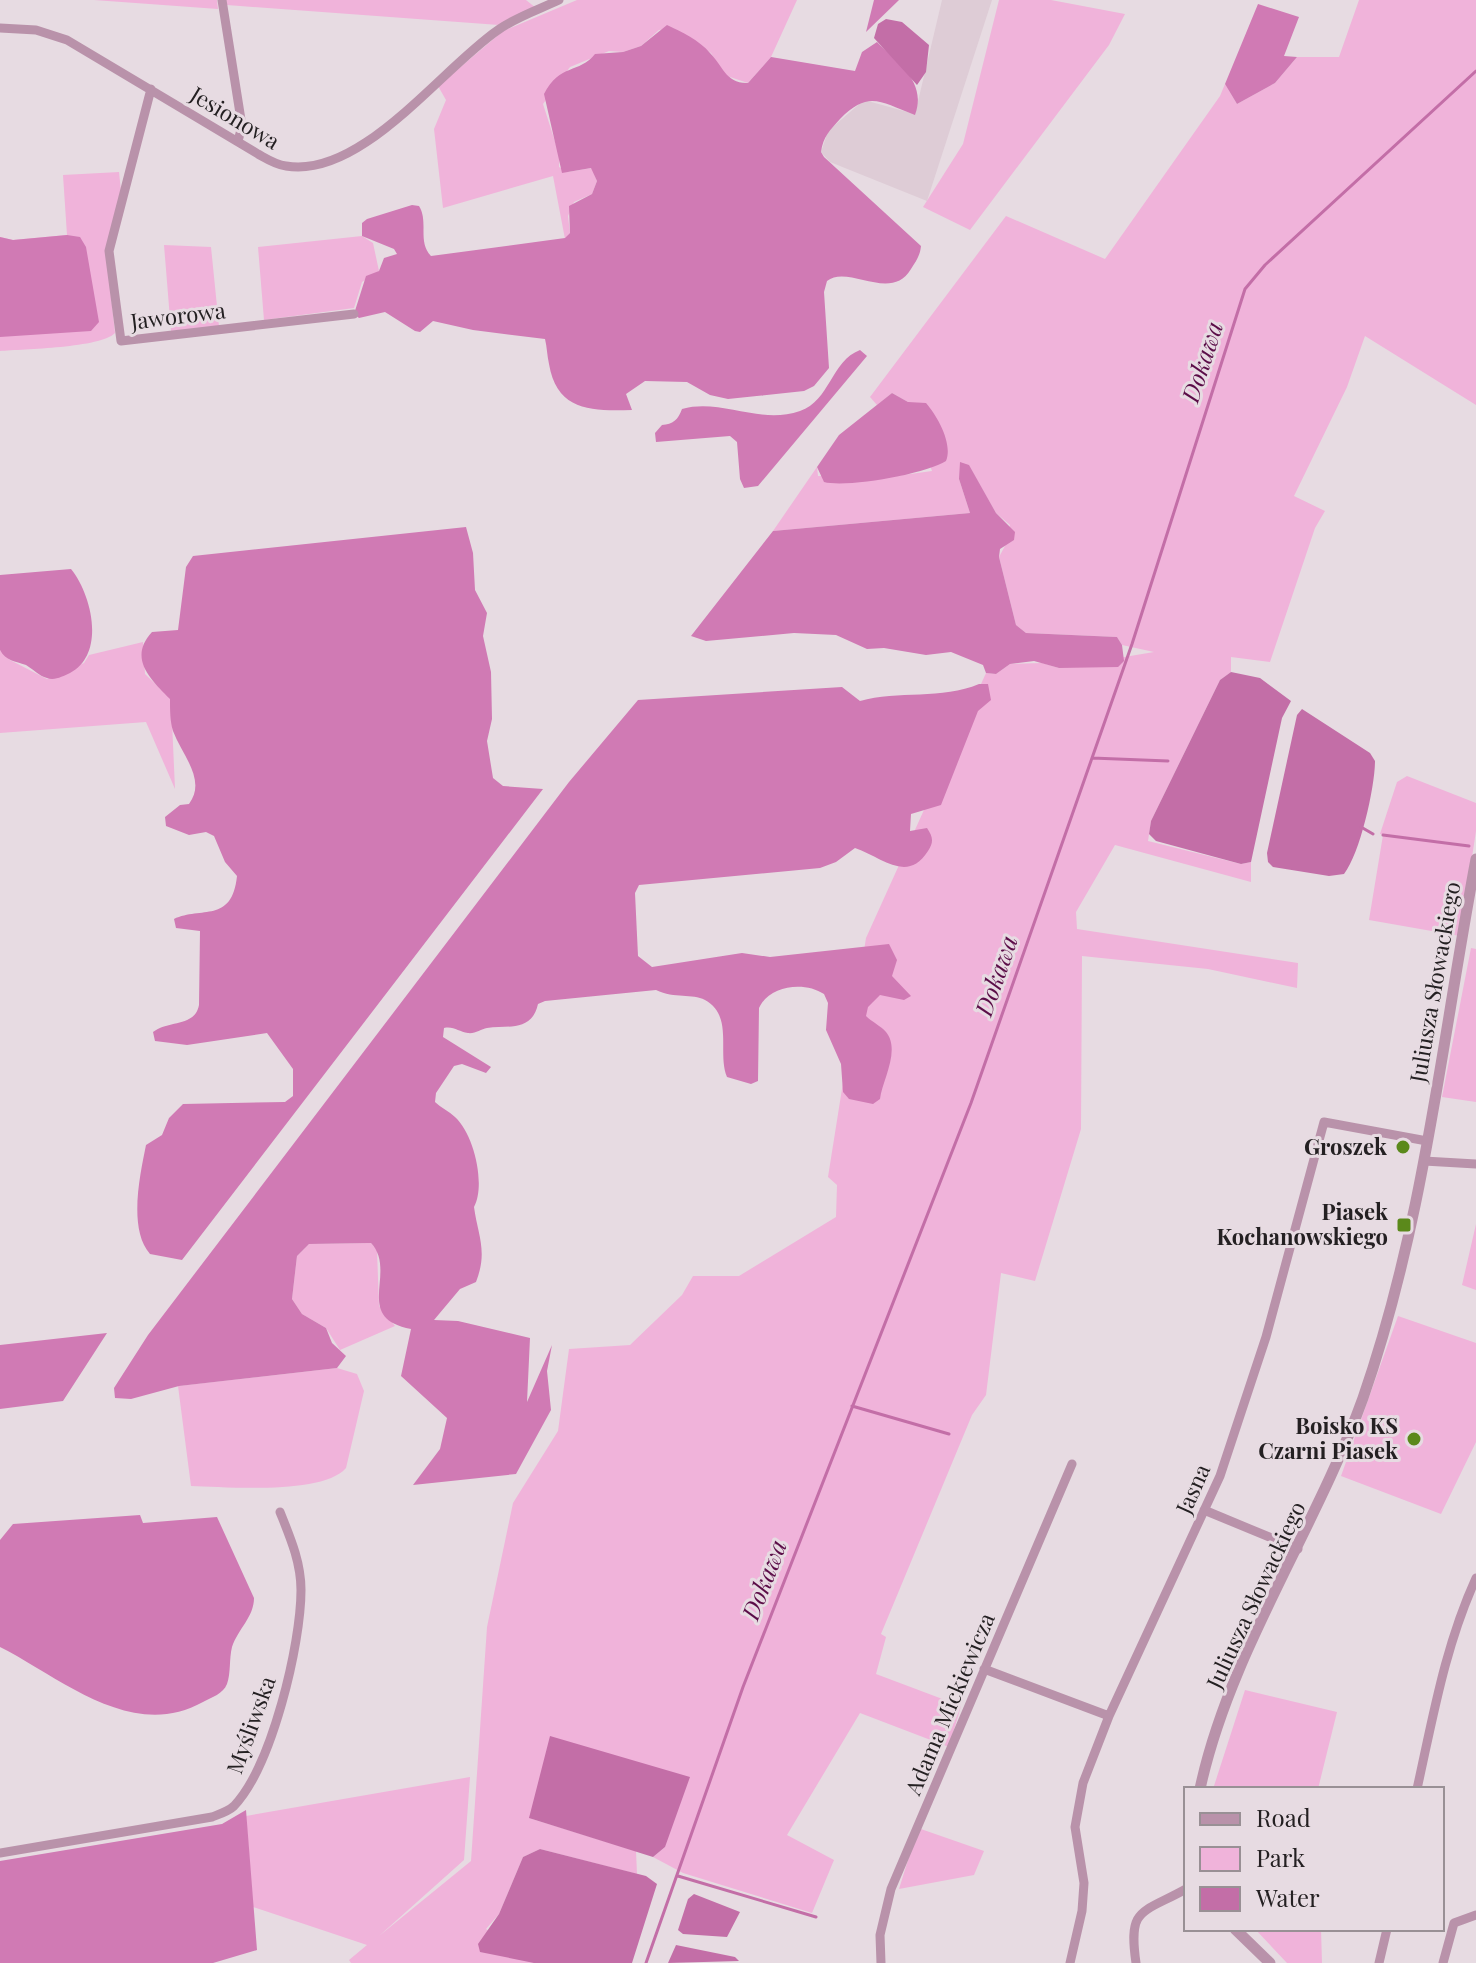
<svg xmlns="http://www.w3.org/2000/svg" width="1476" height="1963" font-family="'Playfair Display',serif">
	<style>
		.built { fill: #deccd6 }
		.green { fill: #f0b3da }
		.forest { fill: #d07ab4 }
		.water { fill: #c36ea7 }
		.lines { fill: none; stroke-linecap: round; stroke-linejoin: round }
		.stream { stroke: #c36ea7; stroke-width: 3 }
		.minor { stroke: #b992aa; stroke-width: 9 }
		.tertiary { stroke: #b992aa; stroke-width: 11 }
		.poi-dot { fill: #5b891b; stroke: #e7dbe2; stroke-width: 3 }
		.labels { text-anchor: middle; stroke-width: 6; stroke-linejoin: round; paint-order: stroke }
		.street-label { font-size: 22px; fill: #242022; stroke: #e7dbe2 }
		.poi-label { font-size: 22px; font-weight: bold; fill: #242022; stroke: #e7dbe2; text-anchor: end }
		.water-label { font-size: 24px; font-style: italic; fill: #5b0d48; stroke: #e7dbe2 }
	</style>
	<rect width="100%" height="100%" fill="#e7dbe2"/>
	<!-- built -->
	<path class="built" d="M942 0H992L927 201 830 162 821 152 828 131 864 100 915 114Z"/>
	<!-- green -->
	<path class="green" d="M94 0H217L218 9Z
		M226 0H526L536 8 499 25 227 5Z
		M577 0H797L771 57 748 83 724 75 711 53 673 28 659 30 641 46 623 52 609 51 570 67 543 104 559 154V167L568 172 592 168 597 181 592 194 574 202 568 216 570 233 565 239 553 176 443 208 434 129 446 100 438 86 503 31Z
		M999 0H1051L1125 14 1109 45 970 230 923 207 963 144Z
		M1359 0H1476V405L1365 336 1347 387 1294 496 1325 511 1315 528 1270 662 1231 657V672L1220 680 1151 821 1148 841 1241 864 1251 862V882L1115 845 1076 912 1077 929 1298 963 1297 988 1208 969 1082 956 1081 1129 1035 1281 1001 1273 986 1395 972 1415 881 1634 886 1637 876 1674 961 1706 949 1747 860 1713 787 1835 834 1860 812 1913 683 1873 653 1857 665 1847 529 1818 636 1851 637 1874 540 1849 523 1857 499 1914 486 1929 539 1963H351L349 1960 367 1945 253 1907 246 1816 470 1777 464 1860 379 1936 471 1861 487 1627 513 1503 558 1431 569 1349 630 1345 682 1295 693 1276H739L836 1217 837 1185 828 1177 866 938 986 673 996 674 1010 664 1042 663 1059 668 1154 652 1122 645 1117 637 1026 633 1016 625 999 557 1006 544 1010 525 996 513 969 466 959 479 970 513 773 531 817 467 818 476 881 478 932 471 908 402 892 393 877 405 870 397 1006 216 1105 259 1220 96 1225 84 1237 104 1275 83 1297 57H1339Z
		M119 172 121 191 106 250 115 333C101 348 23 349 0 351V237L13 240 67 235 63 175Z
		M362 236 373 243 379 271 362 282 354 308 264 320 258 247Z
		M164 245 211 247 219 326 171 331Z
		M143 642 145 674 171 699 175 789 146 722 0 733V650L10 660 47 679 84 663 89 655Z
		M1407 776 1476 803V831L1460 936 1369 920 1383 835 1464 844 1380 834 1397 782Z
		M1471 948 1476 949V1102L1442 1097Z
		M1476 1224V1290L1462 1285Z
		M371 1243 377 1250 379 1306 395 1326 340 1350 326 1328 302 1314 292 1299 297 1256 309 1244Z
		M1398 1316 1476 1343V1442L1441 1514 1341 1476Z
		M337 1368 357 1374 364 1391 346 1468C323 1495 227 1487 191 1486L178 1386Z
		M1245 1690 1337 1712 1318 1789H1213Z
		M918 1828 984 1851 974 1875 899 1889Z
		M1255 1929H1321L1322 1963H1287Z"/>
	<!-- forest -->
	<path class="forest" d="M874 0H899L866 32Z
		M1258 4 1299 17 1284 56 1297 57 1275 83 1237 104 1225 84Z
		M667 25C682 32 699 40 710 53 723 66 726 84 748 83L771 57 855 71 862 52 877 42C899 64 927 82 915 115 880 102 869 90 840 119 830 130 823 137 821 152L824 157 921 246C920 256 916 261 911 269 891 303 848 264 827 281L824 292 829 368 814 386 804 391 728 399 710 395 687 382 645 381 626 394 632 410C593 411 557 412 549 364 547 355 547 347 545 339L473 330 433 321 420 332 415 331 385 312 359 318 354 314 366 276 379 271 384 258 397 254 394 249 362 236V223L367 219 412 205 419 206C429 222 417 241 431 256L565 238 570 233 569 206 592 194 597 181 591 168 562 173 544 94C560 63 579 74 595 54L623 52 641 46Z
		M67 235 80 237 86 247 99 322 91 331 0 337V237L13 240Z
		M860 350 867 356 758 486 744 488 740 479 737 442 730 436 656 442 655 433 662 425C673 424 678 420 682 409 721 398 759 425 800 411 830 401 831 361 860 350Z
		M892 393 908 402 926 403C938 417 953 444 946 461 926 474 847 488 824 482L817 467 839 435Z
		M960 462 969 465 996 513 1015 532 1014 540 1000 549 999 557 1016 625 1026 633 1117 637 1122 645 1124 661 1118 667 1059 668 1034 661 1010 664 996 674 986 673 983 665 951 652 926 655 884 648 867 649 836 635 794 633 706 641 691 636 773 531 970 513 959 479Z
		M466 527 473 553 475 590 487 613 483 636 491 672 492 719 487 741 493 778 503 786 543 789 182 1260 150 1254C128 1229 140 1175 146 1145L162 1135 169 1118 183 1104 285 1102 293 1096V1069L267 1033 187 1045 155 1041 153 1032C169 1020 195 1027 199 1005L200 931 176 928 174 919C201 906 232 924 237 876L225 862 214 836 206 832 189 835 166 826 165 817 180 805 189 804C207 780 182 755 173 731 170 721 170 710 170 699 150 679 128 658 152 632L178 630 186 567 193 556Z
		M71 569C92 595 106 654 70 673 63 676 55 681 47 678 39 676 33 669 26 665 15 661 6 661 0 650V575Z
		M979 684H988L991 700 978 711 941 805 911 814 910 831 927 828C933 837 934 842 928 851 907 884 882 857 855 848L836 862 820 868 639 885 635 893 638 956 652 967 742 953 770 957 889 944 897 960 892 976 911 996 904 1000 880 995 868 1007 866 1016C872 1022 881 1026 886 1032 901 1050 882 1081 880 1099L873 1104 849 1099 843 1092 841 1064 826 1030 828 1003 824 994C805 981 769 985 759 1008L758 1081 751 1084 727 1077C717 1053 734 1016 705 1000 692 993 675 999 656 990L545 1001 538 1004C532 1032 508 1025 487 1028 481 1029 475 1034 468 1033 459 1032 454 1026 444 1028L443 1037 491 1067 486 1073 462 1064 454 1066 436 1093 435 1102C441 1108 449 1111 455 1117 474 1134 486 1185 474 1207 478 1236 488 1251 476 1282L460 1289 434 1320 458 1321 530 1338 527 1402 552 1345 547 1371 551 1410 516 1474 413 1485 440 1449 447 1418 401 1376 411 1329C352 1318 398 1272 371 1243L309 1244 297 1256 292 1299 302 1314 326 1328 332 1343 346 1356 337 1368 179 1386 131 1399 115 1398 114 1388 148 1335 569 782 638 700 842 687 860 701C898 690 942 700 979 684Z
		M107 1333 63 1401 0 1409V1345Z
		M140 1515 143 1523 217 1517 254 1598C254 1617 238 1629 232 1647 229 1659 231 1673 227 1684 223 1694 212 1697 203 1702 131 1742 60 1677 0 1647V1540L13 1524Z
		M246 1810 257 1950 213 1963H0V1861L222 1824Z"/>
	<!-- water -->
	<path class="water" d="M886 19 902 22 929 45 926 72 917 85 874 38 878 24Z
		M1231 672 1260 678 1291 701 1282 718 1251 862 1241 864 1156 841 1149 834 1151 821 1220 680Z
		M1302 709 1370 753 1375 761C1375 787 1360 854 1344 874L1329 876 1273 867 1268 862 1267 853 1297 715Z
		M550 1736 690 1777 665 1847 653 1857 529 1818Z
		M540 1849 646 1876 657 1884 632 1963H534L480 1952 478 1944 499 1914 523 1857Z
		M694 1894 740 1912 727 1937 683 1934 678 1930 688 1899Z
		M676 1945 735 1957 739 1961 668 1963Z"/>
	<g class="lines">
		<!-- stream -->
		<path class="stream" d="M1092 758 1168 761
			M1361 827 1373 834
			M1383 835 1469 846
			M852 1406 949 1434
			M678 1876 816 1917
			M646 1963 743 1687 971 1103 1132 644 1245 289 1265 265 1476 71"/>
		<!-- minor -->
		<path class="minor" d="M222 0 242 126 238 141
			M0 28 36 30 67 40 258 154C267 159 276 165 286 166 361 179 441 69 498 30 516 17 540 9 559 0
			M151 89 109 251 121 341 354 314
			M1424 1161 1476 1164
			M1204 1510 1298 1549
			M984 1669 1109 1716
			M1417 1789C1433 1717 1445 1646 1476 1578
			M0 1853 212 1817C220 1814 229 1811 234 1806 272 1766 301 1644 301 1590 301 1562 290 1537 280 1512
			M881 1963 880 1935 891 1889 1072 1464
			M1070 1963 1082 1911 1084 1883 1075 1827 1083 1783 1109 1716 1220 1476 1266 1337 1324 1122 1427 1141
			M1136 1963C1128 1907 1141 1914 1186 1889
			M1379 1963 1387 1929
			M1443 1963 1454 1923 1476 1915"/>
		<!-- tertiary -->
		<path class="tertiary" d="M1200 1789C1229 1653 1316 1529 1363 1398 1424 1223 1442 1039 1476 859
			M1235 1929 1270 1963"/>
	</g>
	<!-- markers -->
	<g class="poi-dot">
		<circle cx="1403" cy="1147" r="8"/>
		<rect x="1396" y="1217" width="16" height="16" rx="4"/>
		<circle cx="1414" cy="1439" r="8"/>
	</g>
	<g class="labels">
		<!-- street labels -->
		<g class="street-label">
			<text transform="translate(235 118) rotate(31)" y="8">Jesionowa</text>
			<text transform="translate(178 316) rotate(-7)" y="8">Jaworowa</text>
			<text transform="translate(1435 982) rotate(-80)" y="8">Juliusza Słowackiego</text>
			<text transform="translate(1193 1489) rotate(-66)" y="8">Jasna</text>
			<text transform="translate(1256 1595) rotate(-65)" y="8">Juliusza Słowackiego</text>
			<text transform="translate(950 1704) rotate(-67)" y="8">Adama Mickiewicza</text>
			<text transform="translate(251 1725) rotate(-70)" y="8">Myśliwska</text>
		</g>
		<!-- poi labels -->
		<g class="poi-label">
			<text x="1387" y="1155">Groszek</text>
			<text x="1388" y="1220">Piasek<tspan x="1388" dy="25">Kochanowskiego</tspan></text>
			<text x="1398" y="1434">Boisko KS<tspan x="1398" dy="25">Czarni Piasek</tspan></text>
		</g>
		<!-- water labels -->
		<g class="water-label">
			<text transform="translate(1203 362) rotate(-72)" y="8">Dokawa</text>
			<text transform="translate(997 976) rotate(-71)" y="8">Dokawa</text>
			<text transform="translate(765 1580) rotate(-69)" y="8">Dokawa</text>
		</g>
	</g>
	<!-- legend -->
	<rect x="1184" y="1787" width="260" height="144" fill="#e7dbe2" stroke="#999095" stroke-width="2"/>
	<rect x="1200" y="1813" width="40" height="12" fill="#b992aa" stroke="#999095" stroke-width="2"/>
	<text x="1256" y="1827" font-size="24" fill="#242022">Road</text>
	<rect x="1200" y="1847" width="40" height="24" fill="#f0b3da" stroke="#999095" stroke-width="2"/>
	<text x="1256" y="1867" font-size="24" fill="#242022">Park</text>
	<rect x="1200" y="1887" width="40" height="24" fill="#c36ea7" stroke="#999095" stroke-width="2"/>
	<text x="1256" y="1907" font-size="24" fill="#242022">Water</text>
</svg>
